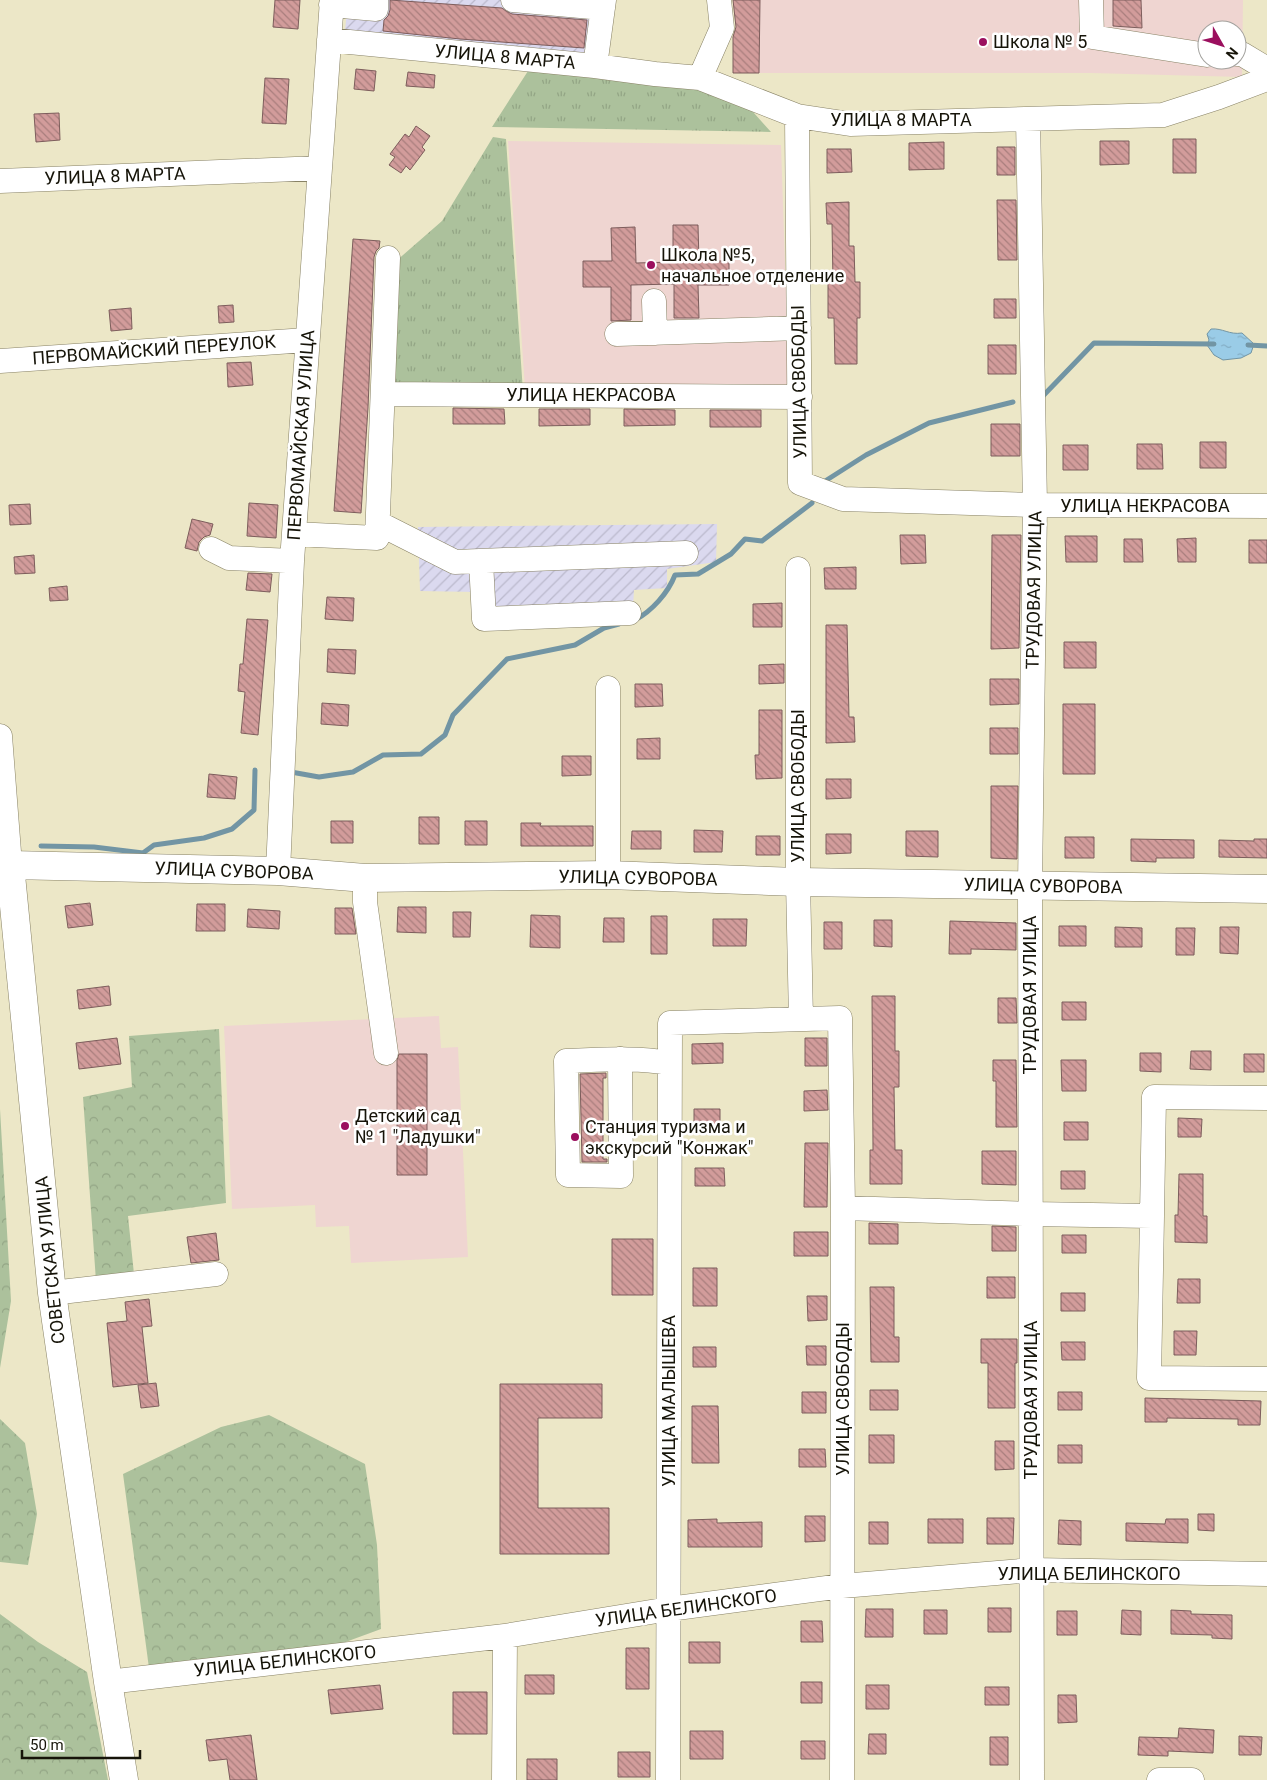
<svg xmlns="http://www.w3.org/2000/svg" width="1267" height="1780" font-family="Roboto,sans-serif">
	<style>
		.industrial { fill: url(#industrial-furrows) }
		.education { fill: #efd5d1; fill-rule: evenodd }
		.grass { fill: url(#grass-tufts) }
		.forest { fill: url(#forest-crowns) }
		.water { fill: url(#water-ripples); stroke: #7295a4 }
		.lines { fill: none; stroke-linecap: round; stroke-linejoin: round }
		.stream { stroke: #7295a4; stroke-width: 5 }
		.building { fill: url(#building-back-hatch); stroke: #7d5d5c }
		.minor-casing { stroke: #888265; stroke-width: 25 }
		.major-casing { stroke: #888265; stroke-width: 29 }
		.minor { stroke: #fff; stroke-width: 24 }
		.major { stroke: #fff; stroke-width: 28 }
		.poi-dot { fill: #9b0f5e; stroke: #fff; stroke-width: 2 }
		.labels { text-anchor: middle; stroke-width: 5; stroke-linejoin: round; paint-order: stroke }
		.poi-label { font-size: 18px; fill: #161409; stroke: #fff; text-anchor: start }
		.street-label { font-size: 18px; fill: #161409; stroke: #fff }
	</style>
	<defs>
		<pattern id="industrial-furrows" width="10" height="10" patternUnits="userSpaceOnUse" patternTransform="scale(1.25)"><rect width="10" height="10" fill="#dbd9ef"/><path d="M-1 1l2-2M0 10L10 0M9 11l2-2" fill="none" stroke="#bbb9cc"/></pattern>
		<pattern id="grass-tufts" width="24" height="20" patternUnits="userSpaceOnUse" patternTransform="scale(1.25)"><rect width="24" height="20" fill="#acc19c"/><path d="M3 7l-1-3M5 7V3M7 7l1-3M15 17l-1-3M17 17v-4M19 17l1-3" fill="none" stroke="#93a585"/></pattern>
		<pattern id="forest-crowns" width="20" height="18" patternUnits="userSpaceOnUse" patternTransform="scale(1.25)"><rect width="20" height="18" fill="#acc19c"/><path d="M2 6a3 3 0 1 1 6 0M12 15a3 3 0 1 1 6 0" fill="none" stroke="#93a585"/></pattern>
		<pattern id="water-ripples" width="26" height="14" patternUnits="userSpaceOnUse" patternTransform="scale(1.25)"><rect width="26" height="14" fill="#9acce7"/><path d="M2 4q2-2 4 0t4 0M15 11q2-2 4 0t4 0" fill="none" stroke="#84aec5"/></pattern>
		<pattern id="building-back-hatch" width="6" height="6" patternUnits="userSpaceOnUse" patternTransform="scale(1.25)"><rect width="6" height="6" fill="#d29c9b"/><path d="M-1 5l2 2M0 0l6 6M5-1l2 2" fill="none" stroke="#a97e7d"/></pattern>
	</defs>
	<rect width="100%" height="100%" fill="#ece7c7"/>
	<!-- industrial -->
	<path class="industrial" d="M348 0H580L597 2 591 56 345 31Z
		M717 524 716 562 667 569V588L634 590 633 607 477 611 476 592 420 591 418 527Z"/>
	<!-- education -->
	<path class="education" d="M760 0H1243L1242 77 1091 73H759ZM1207 30H1237V60H1207Z
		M508 141 781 145 789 385 525 388Z
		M439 1016 441 1048 458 1047 468 1257 351 1263 349 1226 316 1227 315 1205 232 1209 224 1026Z"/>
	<!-- grass -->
	<path class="grass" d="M528 71 693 87 746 104 771 132 492 127Z
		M493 137 506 139 523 392 391 386 395 262 442 221Z"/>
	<!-- forest -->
	<path class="forest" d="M219 1029 226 1203 128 1216 134 1274 96 1281 83 1097 132 1087 129 1036Z
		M0 1109 11 1301 0 1368Z
		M269 1415 365 1464 377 1545 381 1629 332 1647 149 1668 123 1474 221 1427Z
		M0 1419 25 1443 37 1514 28 1565 0 1562Z
		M0 1614 38 1642 87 1672 108 1780H0Z"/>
	<!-- water -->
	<path class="water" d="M1211 329C1223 328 1229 335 1242 333L1254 344 1251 353 1241 358 1223 360 1214 355 1207 345 1209 340 1207 334Z"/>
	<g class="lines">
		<!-- stream -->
		<path class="stream" d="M1248 345 1267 346
			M1041 398 1094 343 1214 344
			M822 483 866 455 929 423 1013 402
			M635 620C652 611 668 593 675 575L698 574 731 554 745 539 762 541 812 503
			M291 772 319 777 353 772 383 755 421 754 445 735 453 715 507 659 575 645 604 628 619 624
			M41 846 94 847 143 853 154 845 204 838 232 829 254 810 255 770"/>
	</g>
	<!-- building -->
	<path class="building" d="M275 0H300L298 29 273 27Z
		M390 0 502 8 506 11 512 14 587 20 584 48 460 39 383 31 384 20 388 16 390 10Z
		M733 0H760L759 73H733V37L736 27Z
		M1113 0H1141L1142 28 1113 26Z
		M356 69 376 71 374 91 354 89Z
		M408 72 435 75 434 88 406 86Z
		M265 78 289 79 286 124 262 123Z
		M59 113 60 140 36 142 34 114Z
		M416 126 430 136 422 147 425 150 410 170 406 166 401 173 389 165 395 157 390 154 405 134 409 137Z
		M1173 139H1196V173H1173Z
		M1100 141H1129V164L1100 165Z
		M944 142V169L909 170V143Z
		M997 147H1015V175H997Z
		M827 149H851L852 172 827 173Z
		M997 200H1016L1017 260H998Z
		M849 202V246H854L855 282H860V318H857V364H835L834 318H828V282H833L832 224H827L826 203Z
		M673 225H698L699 261H729V285H698L699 318H674V284L631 285V320L611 321V287H583V261H612L611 228 635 227 636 263 673 262Z
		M353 239 380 241 379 248 376 251 374 257 368 408 361 513 334 511Z
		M994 299H1016V318H994Z
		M233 305 234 322 219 323 218 306Z
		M131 308 132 329 111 331 109 310Z
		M988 345H1016V374H988Z
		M251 362 253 385 228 387 227 363Z
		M453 408 504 409 505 424H453Z
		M539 409H590V425L539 426Z
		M624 409 675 410V425L624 426Z
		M710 410H761V427H710Z
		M991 424H1020V456H991Z
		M1200 442H1226V468H1200Z
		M1137 444H1162L1163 469H1137Z
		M1063 445H1088V470H1063Z
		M249 503 278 505 276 538 247 536Z
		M30 504 31 524 10 525 9 505Z
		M192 519 213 524 210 535 204 537 199 542 197 551 185 548Z
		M900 535H925L926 563 901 564Z
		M992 535H1021L1019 648 991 649Z
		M1065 536H1097V562H1066Z
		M1196 538V562H1178L1177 539Z
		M1124 539H1142L1143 562H1124Z
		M1249 540H1267V563H1249Z
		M34 555 35 573 15 574 14 557Z
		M856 567V589H825L824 568Z
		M248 573 272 574 270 592 246 590Z
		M67 586 68 600 50 601 49 588Z
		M327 597 354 598 353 621 325 619Z
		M782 603V627H753V604Z
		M247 619 268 620 258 735 241 733 245 692 238 691 240 664H243Z
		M826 625H847L849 717H854L855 742 826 743Z
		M1064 642H1096V668H1064Z
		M328 649 356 650 355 674 327 672Z
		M784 664V683L759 684V665Z
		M990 679H1019V704L990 705Z
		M635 684H662L663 706 635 707Z
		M322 703 349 705 348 726 321 724Z
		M1063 704H1095V774H1063Z
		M759 710H782V778L756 779 755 755H759Z
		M990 728H1018V754H990Z
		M660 738V759H637V739Z
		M562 756H591V775L562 776Z
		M209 774 237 777 235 799 207 797Z
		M826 779H851V798L826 799Z
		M991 786H1018L1017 859 991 858Z
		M419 817H439V844H419Z
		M331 821H353V843H331Z
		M465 821H487V845H465Z
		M521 823H541L540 826H593V846H521Z
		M694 830 723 831 722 852H694Z
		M632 831H661V849H631Z
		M906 831H938V857L906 856Z
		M826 834H851V853L826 854Z
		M756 836H780V855H756Z
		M1065 837H1094V858H1065Z
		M1131 839 1194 840V858H1156V862L1131 861Z
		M1254 839H1267V858L1219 857V840L1254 841Z
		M90 903 93 925 68 928 65 906Z
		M197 904H225V931H196Z
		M398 907H426V933L397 932Z
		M335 908H352L356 934H335Z
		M248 909 280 911 279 929 247 927Z
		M453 912H471L470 937H453Z
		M531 915 560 916V948L530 947Z
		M651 916H667V954H651Z
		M604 918H624V942H603Z
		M713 919H747L746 946H713Z
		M874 920H892V947L874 946Z
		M950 921 1016 923V950L971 949V954H949Z
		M824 922H842V949H824Z
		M1059 926H1086V946H1059Z
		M1115 927 1142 928V947H1115Z
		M1220 927H1239L1238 954 1220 953Z
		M1176 928H1195L1194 955H1176Z
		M109 986 111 1005 79 1009 77 990Z
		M872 996H895V1051H899V1087H894L895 1150H902V1184H870V1150H873Z
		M998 998H1016L1017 1023H998Z
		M1062 1002H1086V1020H1062Z
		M117 1038 121 1064 79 1069 76 1043Z
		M805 1038H827V1066H805Z
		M723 1043V1063L692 1064V1044Z
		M1191 1051H1211V1070L1190 1069Z
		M1140 1053H1161V1072L1140 1071Z
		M399 1054H427V1175H397V1060Z
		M1244 1054H1264V1072H1244Z
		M993 1060H1016L1017 1127H996V1081H993Z
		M1061 1060H1086V1091H1062Z
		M606 1073V1078H603V1159H607V1162H582L580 1074Z
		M827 1090 828 1110 804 1111V1091Z
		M694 1109H720V1133H694Z
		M1178 1118 1202 1119 1201 1137H1178Z
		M1064 1122H1088V1140H1064Z
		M805 1143H828L827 1207H804Z
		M982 1151H1016V1185L982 1184Z
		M695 1168H724L725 1186H695Z
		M1061 1171H1085V1189H1061Z
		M1179 1174H1203V1216H1207V1243L1175 1242V1215H1178Z
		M869 1223 898 1224V1244H869Z
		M992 1226 1016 1227V1251H992Z
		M794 1232H828V1256H794Z
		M216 1233 219 1260 191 1263 187 1237Z
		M1062 1235H1086V1253H1062Z
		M612 1239H653V1295H612Z
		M693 1268H717V1306H693Z
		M987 1277H1015V1298H987Z
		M1178 1279H1200V1303H1177Z
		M870 1287H894V1337H899V1362H871Z
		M1061 1293H1085V1311H1061Z
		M807 1296H827V1320L808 1321Z
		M149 1299 152 1326 142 1327 148 1383 113 1387 107 1323 127 1321 125 1302Z
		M1174 1331H1197L1196 1355H1174Z
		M981 1339H1017V1363H1015V1408H988V1363H981Z
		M1061 1342H1085V1360H1062Z
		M806 1346H826V1365H807Z
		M693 1347H716V1367H693Z
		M156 1383 159 1406 141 1408 138 1385Z
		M500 1384H602V1418H538V1508H609V1554H500Z
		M870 1390H898V1410H870Z
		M802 1392H826V1413H802Z
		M1058 1392H1082V1410H1058Z
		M1145 1398 1261 1401 1260 1425H1238V1419L1167 1418V1422H1145Z
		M692 1406H718L719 1463H692Z
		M869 1435H894V1463H869Z
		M995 1441H1014V1469L995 1470Z
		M1058 1445H1082V1463H1058Z
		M799 1449H825L826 1467H799Z
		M1198 1514H1214V1531L1198 1530Z
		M805 1516H825V1541L805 1542Z
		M987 1518H1014L1013 1544H987Z
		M717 1519V1523L762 1522V1547H688V1520Z
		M928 1519H963V1543H928Z
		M1166 1519H1188V1543L1126 1541V1523L1165 1524Z
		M1059 1520 1081 1521V1545L1058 1544Z
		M869 1522H888V1544H869Z
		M988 1608H1011V1632H988Z
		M866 1609H893V1637H865Z
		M924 1610H947V1634H924Z
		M1122 1610 1141 1611V1635L1121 1634Z
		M1171 1610 1191 1611V1614L1232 1615V1639L1212 1638V1635L1171 1634Z
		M1057 1611H1077V1635H1057Z
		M801 1621H822L823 1642H801Z
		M689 1642H720V1663H689Z
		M626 1648H649V1689H626Z
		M525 1675H554V1694H525Z
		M801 1682H822V1703H801Z
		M380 1685 383 1709 331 1714 328 1690Z
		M866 1685H889V1709H866Z
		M985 1687H1009V1705H985Z
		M453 1692H487V1734H453Z
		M1058 1695H1076L1077 1722 1058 1723Z
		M1179 1728 1214 1730 1213 1753 1168 1751V1756L1138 1755 1139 1737 1178 1738Z
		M690 1731H723V1759H690Z
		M869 1734H886V1754H868Z
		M251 1735 257 1780H230L227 1759 209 1761 206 1740Z
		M1239 1736 1262 1737 1261 1755H1239Z
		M990 1737H1008V1765H990Z
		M801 1741H825V1759H801Z
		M618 1752H650V1777H618Z
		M527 1759H557V1780H527Z"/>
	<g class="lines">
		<defs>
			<path id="minor" d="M513 0 603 8
				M1091 0 1092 37 1207 55
				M331 5 376 9V0
				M329 40 595 66 655 74 700 78 797 116 850 124 1163 115 1219 97 1267 79
				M1237 54H1242L1267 69
				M595 66 604 0
				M700 78 722 28 719 0
				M797 116 800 483 843 499 1035 505 1267 506
				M1028 119 1035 505 1030 886 1032 1780
				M0 181 319 168
				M654 301 655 333
				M617 334 799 328
				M0 361 307 340
				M383 394 800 397
				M378 523 455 562 686 553
				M294 534 377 538 388 258
				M211 549 229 558 292 561
				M481 561 484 619 629 613
				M798 569V882L801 1019
				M0 736 10 865 0 866
				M278 871 292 561 332 0
				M608 875V688
				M365 878V902L386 1053
				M620 1059 621 1176 568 1175 566 1061C601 1060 635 1057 669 1063
				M843 1208 1031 1214 1152 1216 1149 1378 1267 1379
				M1152 1216 1154 1097 1267 1098
				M52 1293 216 1274
				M108 1682 505 1636 669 1609 842 1586 1032 1570 1267 1574
				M504 1780 505 1636
				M668 1780 670 1023 840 1018 843 1208 842 1780
				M1159 1780H1192"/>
			<path id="major" d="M124 1780 108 1682 52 1293 10 865 278 871 365 878 608 875 798 882 1267 889"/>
		</defs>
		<!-- minor casing -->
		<use href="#minor" class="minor-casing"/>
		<!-- major casing -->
		<use href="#major" class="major-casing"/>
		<!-- minor -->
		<use href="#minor" class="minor"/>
		<!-- major -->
		<use href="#major" class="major"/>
	</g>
	<!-- markers -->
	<g class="poi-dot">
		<circle cx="983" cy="42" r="5"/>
		<circle cx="651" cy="265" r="5"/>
		<circle cx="345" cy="1126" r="5"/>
		<circle cx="575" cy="1137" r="5"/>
	</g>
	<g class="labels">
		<!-- poi labels -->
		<g class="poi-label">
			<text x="993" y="48">Школа № 5</text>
			<text x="661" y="261">Школа №5,<tspan x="661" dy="21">начальное отделение</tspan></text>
			<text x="355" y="1122">Детский сад<tspan x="355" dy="21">№ 1 "Ладушки"</tspan></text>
			<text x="585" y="1133">Станция туризма и<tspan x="585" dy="21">экскурсий "Конжак"</tspan></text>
		</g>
		<!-- street labels -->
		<g class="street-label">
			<text transform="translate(505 57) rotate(5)" y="6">УЛИЦА 8 МАРТА</text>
			<text x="901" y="126">УЛИЦА 8 МАРТА</text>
			<text transform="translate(115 176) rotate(-2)" y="6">УЛИЦА 8 МАРТА</text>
			<text transform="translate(154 350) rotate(-4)" y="6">ПЕРВОМАЙСКИЙ ПЕРЕУЛОК</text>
			<text transform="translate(799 382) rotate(-91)" y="6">УЛИЦА СВОБОДЫ</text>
			<text x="591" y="401">УЛИЦА НЕКРАСОВА</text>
			<text transform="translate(301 435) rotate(-86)" y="6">ПЕРВОМАЙСКАЯ УЛИЦА</text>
			<text x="1145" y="512">УЛИЦА НЕКРАСОВА</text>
			<text transform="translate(1034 590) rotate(-89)" y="6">ТРУДОВАЯ УЛИЦА</text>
			<text transform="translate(798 786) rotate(-90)" y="6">УЛИЦА СВОБОДЫ</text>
			<text transform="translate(234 871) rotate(2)" y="6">УЛИЦА СУВОРОВА</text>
			<text transform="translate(638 878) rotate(1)" y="6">УЛИЦА СУВОРОВА</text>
			<text transform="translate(1043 886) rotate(1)" y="6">УЛИЦА СУВОРОВА</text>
			<text transform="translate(1030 995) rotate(-90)" y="6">ТРУДОВАЯ УЛИЦА</text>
			<text transform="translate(50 1260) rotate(-96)" y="6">СОВЕТСКАЯ УЛИЦА</text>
			<text transform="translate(843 1399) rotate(-90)" y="6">УЛИЦА СВОБОДЫ</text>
			<text transform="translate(1031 1400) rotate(-90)" y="6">ТРУДОВАЯ УЛИЦА</text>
			<text transform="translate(669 1401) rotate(-90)" y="6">УЛИЦА МАЛЫШЕВА</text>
			<text x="1089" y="1580">УЛИЦА БЕЛИНСКОГО</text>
			<text transform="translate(686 1608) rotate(-8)" y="6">УЛИЦА БЕЛИНСКОГО</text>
			<text transform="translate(285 1661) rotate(-6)" y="6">УЛИЦА БЕЛИНСКОГО</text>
		</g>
	</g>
	<!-- north arrow -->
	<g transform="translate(1222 45) rotate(129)"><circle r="24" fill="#ffffff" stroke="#a2a19d"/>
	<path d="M0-4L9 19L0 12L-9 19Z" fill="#9b0f5e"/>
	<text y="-8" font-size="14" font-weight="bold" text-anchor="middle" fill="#161409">N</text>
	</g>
	<!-- scale -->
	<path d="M22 1750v8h118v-8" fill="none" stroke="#161409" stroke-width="2.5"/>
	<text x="30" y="1750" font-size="15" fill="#161409" stroke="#ffffff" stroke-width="4" paint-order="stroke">50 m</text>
</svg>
